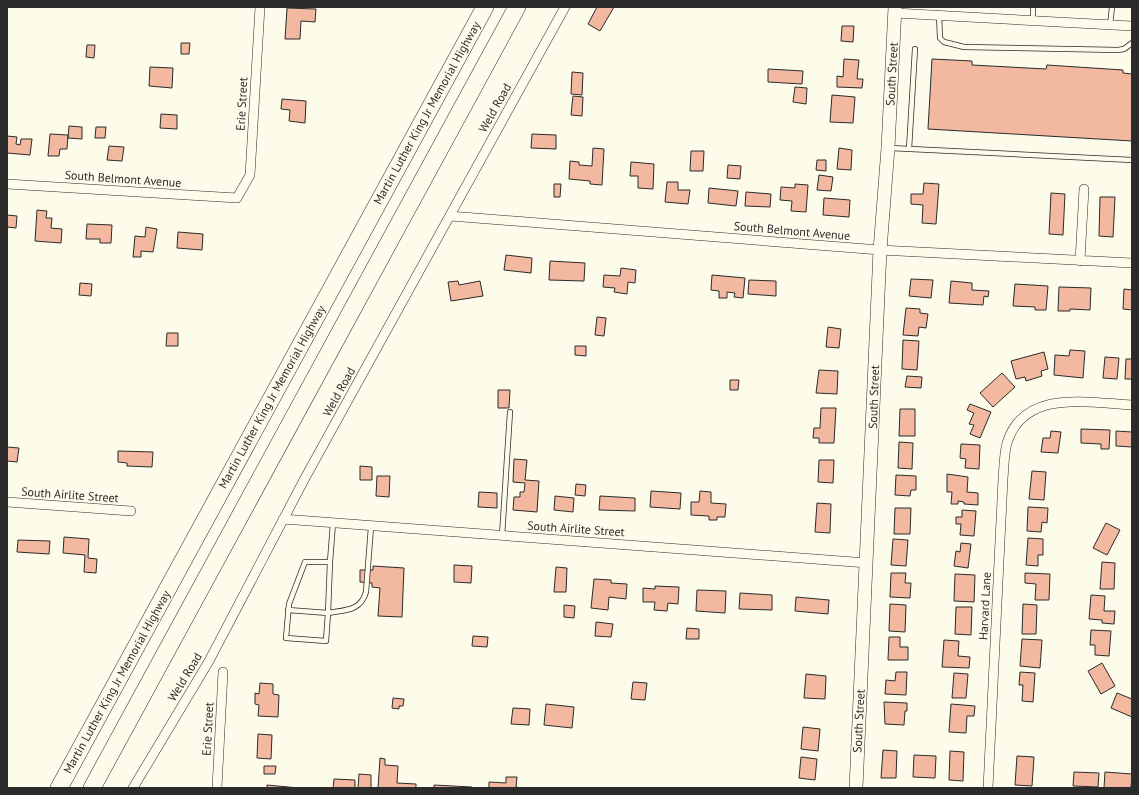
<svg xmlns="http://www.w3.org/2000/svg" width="1139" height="795" font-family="'PT Sans',sans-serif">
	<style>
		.building { fill: #f2b8a0; stroke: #2b2b2b }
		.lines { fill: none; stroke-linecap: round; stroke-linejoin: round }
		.lane-casing { stroke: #2b2b2b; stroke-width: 6 }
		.street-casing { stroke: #2b2b2b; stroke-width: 10 }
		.secondary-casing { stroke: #2b2b2b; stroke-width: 14 }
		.highway-casing { stroke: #2b2b2b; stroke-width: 18 }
		.lane { stroke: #fdfbea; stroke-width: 4.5 }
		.street { stroke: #fdfbea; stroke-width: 9 }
		.secondary { stroke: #fdfbea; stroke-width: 13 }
		.highway { stroke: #fdfbea; stroke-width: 17 }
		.labels { text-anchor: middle; stroke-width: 3; stroke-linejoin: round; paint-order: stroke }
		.street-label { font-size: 12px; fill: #2b2b2b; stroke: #fdfbea }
	</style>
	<rect width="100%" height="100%" fill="#fdfbea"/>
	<!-- building -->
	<path class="building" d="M597 7H614L600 31 588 24Z
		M287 8 316 9 315 22 301 21 300 39H285Z
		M842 26H854L853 42 841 41Z
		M181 43H190L189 54H181Z
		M87 45H95L94 58 86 57Z
		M844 59 859 60 857 79H863L862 88 837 87V76L843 77Z
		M932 59 972 61V65L1046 69 1047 65 1123 70V73L1132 74V141L928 129Z
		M150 67 173 68 172 88 149 86Z
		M768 69 803 71 802 84 768 82Z
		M572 72 583 73 582 95 571 94Z
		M795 87 807 88 806 104 793 102Z
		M832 95 855 97 853 123 830 122Z
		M573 96 583 97 582 116 571 115Z
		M282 99 306 101 305 123 289 121 290 110 281 109Z
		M161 114 177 115V129L160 128Z
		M69 126 82 127V139L68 138Z
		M96 127H106L105 138H95Z
		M50 134 68 135 67 149H60L59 156H48Z
		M532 134 556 135V149L531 148Z
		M7 136 17 137 16 144 20 145 21 139H32L30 155 7 153Z
		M109 146 124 147 122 161 107 160Z
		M593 148 604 149 602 185 590 184V181L569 179 570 161 579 162V165L592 166Z
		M839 148 852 150 851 170 837 169Z
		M691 151H704L703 171H690Z
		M817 160H826V171L816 170Z
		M631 162 654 164 653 189 638 188V176H630Z
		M728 165 741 166 740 179 727 178Z
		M819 175 833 177 831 191 817 190Z
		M667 182H678V190H690L688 204 665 202Z
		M924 183 939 184 936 224 922 223 923 205 911 204V194H923Z
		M554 184H561L560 197H554Z
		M795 184 808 185 806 212 791 211 792 201 780 200 781 187 795 188Z
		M709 188 738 191 736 206 708 203Z
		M746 192 771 194 770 207 745 206Z
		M1051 193 1065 194 1063 235 1049 234Z
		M1100 197H1115L1113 237 1099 236Z
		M824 198 850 200 849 217 823 215Z
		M37 210 47 211 46 218H52L51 228 62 229 61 243 35 241Z
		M7 215 17 216 16 228 7 227Z
		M87 224 112 225 111 243H100V239H86Z
		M146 227 157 229 153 252 141 251V257H133L135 236 145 237Z
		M178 232 203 234 202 250 177 248Z
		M506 255 532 258 531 273 504 270Z
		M550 261 585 263 584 281 549 280Z
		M621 268 636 270 635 283 628 282 627 294 614 292 615 288 603 287 604 275 620 276Z
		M712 275 745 278 743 298 734 297 735 293 727 292V298H719V291L711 290Z
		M911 279 933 280 931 298 909 296Z
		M749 280 776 281V296L748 294Z
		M458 281 459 285 480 281 483 296 451 301 448 282Z
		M951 281 972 283V290L989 291 988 297 984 296 983 305 949 303Z
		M80 283 92 284 91 296 79 295Z
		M1015 284 1048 286 1046 310H1035V307L1013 306Z
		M1059 287 1091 288 1090 310 1070 309V311H1058Z
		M1124 289 1132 290V313V310L1123 309Z
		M906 308 920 309V313L928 314 926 328 919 327 918 336 903 335Z
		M597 317 606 318 604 336 595 335Z
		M828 327 841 329 839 348 826 347Z
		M167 333H178V346H166Z
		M903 340 919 341 917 370 902 369Z
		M575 346H586V356L575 355Z
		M1070 350 1085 351 1083 378 1054 375 1055 355 1069 356Z
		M1044 352 1048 369 1041 371 1042 376 1026 381 1025 377 1016 379 1011 361Z
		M1105 357 1119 358 1117 379 1103 378Z
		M1126 359H1132V379H1125Z
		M819 370 838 371 837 394 816 393Z
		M1002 373 1015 387 993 407 980 393Z
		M907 376 922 377 921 388 905 387Z
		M730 380H739L738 390H730Z
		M498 390H510L509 408H498Z
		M970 404 991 412 980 438 970 434 974 425 969 424 974 413 967 410Z
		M821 408H836L834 443H819V438H813L814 428H820Z
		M900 409H915V436H899Z
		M1081 429 1110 430 1109 449H1101V444L1081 443Z
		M1051 431 1061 432 1058 453 1041 452 1043 438H1050Z
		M1116 431 1132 432V447L1116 446Z
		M899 442 913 443 912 469 898 468Z
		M961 444 980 445 979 469 965 468 966 459 960 458Z
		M7 447 19 448 17 462 7 461Z
		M118 451 153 452 152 467 127 466V463L118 462Z
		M514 459 527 460 525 480 539 481 537 512 513 510 514 497H520V492H524L525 483 513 482Z
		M819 460H834L833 483 818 482Z
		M360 466 372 467V480H360Z
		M1032 471 1046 472 1044 500 1029 499Z
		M947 474 968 477 967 492 978 493V505L964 504V502L958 501V504H951L952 492H947Z
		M896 475 916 476V490H911L910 496 895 495Z
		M377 476H390L389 497 376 496Z
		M576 484 586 485 585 496 575 495Z
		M651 491 681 493 680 509 650 507Z
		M700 491 711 492V503L726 504 725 517H717V520H709V516L691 515V502H699Z
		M479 492 497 493V508L478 507Z
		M555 496 574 498 573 512 554 510Z
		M600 496 635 498V511L599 510Z
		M817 503 831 504 830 533 815 532Z
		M1028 507 1048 508 1047 523 1042 522 1041 532 1027 531Z
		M895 508H911L910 534H894Z
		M962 510 976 511 974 536 960 535 961 524H956V517H962Z
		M1106 523 1120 530 1107 555 1093 548Z
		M64 537 89 539 88 558 97 559 96 573 84 572 85 555 63 553Z
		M1028 538 1043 539V555H1038V566L1026 565Z
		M893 539 908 540 906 566 891 565Z
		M18 540 50 541 49 554 17 552Z
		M961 543 971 544 968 568 954 566 956 551 960 552Z
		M1102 562 1115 563 1114 589H1100Z
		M454 565 472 566 471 583 454 582Z
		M373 566 404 568 402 617 378 616 380 588 372 587V583L360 582V570H373Z
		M556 567 567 568 566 592H554Z
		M891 573H906L905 583H911L910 598 890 597Z
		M1025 573 1050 574 1049 600H1035L1036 584 1025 583Z
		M955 574 975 575 974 602 954 601Z
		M594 579 611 580V583L627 584 626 599 609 597 608 610 591 608Z
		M655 586 679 587 678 604 668 603 667 611 654 610 655 602H643V588L655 589Z
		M697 590 726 591 725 613 696 611Z
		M740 593 772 595V610L739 609Z
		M1091 595 1105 596 1104 611H1115L1114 624 1102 623V620L1089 619Z
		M796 597 829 600 828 614 795 611Z
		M890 604 906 605 905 632 889 631Z
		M1023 604 1037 605 1036 634H1022Z
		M564 605 575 606 574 618 564 617Z
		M956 607H972L971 635 955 634Z
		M596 622 613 624 611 637 595 636Z
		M687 628 699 629V639H686Z
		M1091 630 1111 631 1109 656 1095 655V645H1090Z
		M473 636 488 637 487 647 472 646Z
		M889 637H900V647H908V660H888Z
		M1022 639 1042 640 1040 668 1020 666Z
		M944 640 959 641 958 656 970 657 969 668 942 667Z
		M1102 663 1115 686 1101 694 1088 671Z
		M896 672H907L906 695 885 694 886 680 895 681Z
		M1020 672 1035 673 1033 702 1022 701 1023 685H1019Z
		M954 673 968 674 966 698H952Z
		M806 674 826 676 825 699 804 698Z
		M633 682 647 683 645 700 631 699Z
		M260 683 273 684V694L279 695 278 717 258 716 259 705 255 704V693L259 694Z
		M1117 693 1132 699V717L1111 708Z
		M393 698 404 699 403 706H399V709L392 708Z
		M884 702 907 703V711H905L904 725 885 724Z
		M546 704 574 707 572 728 544 725Z
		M951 704 975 706 974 716H967L966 733 949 732Z
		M513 708 530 709 529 725 511 724Z
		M803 727 820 729 818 751 801 749Z
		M258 734 272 735 271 759 257 758Z
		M883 750 897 751 896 778H881Z
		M950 751 964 752 963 781 949 780Z
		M914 755 936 756 935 778 913 777Z
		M1017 756 1034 757 1032 786 1015 785Z
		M801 757 817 759 815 780 799 778Z
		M380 758 385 759V765L398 766 397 783 416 784V788H378Z
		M264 766H276L275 774H264Z
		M1074 772 1099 773 1098 787 1073 786Z
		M1105 772 1132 774 1131 788H1104Z
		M359 774 371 775V788H358Z
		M506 777H517L516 787 522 788H489V782L506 783Z
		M334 779 355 780V788H333Z
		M267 785 299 788H267Z
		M434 785 472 787V788H434Z"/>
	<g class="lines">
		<defs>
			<path id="lane" d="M939 15 940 38 944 42 964 47 1118 50 1124 49 1132 43
				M1033 20V7
				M1110 25 1112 7
				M890 148 1132 160
				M909 149 915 49
				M333 523 330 562H305L289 604 286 638 326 641 328 613C345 610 361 611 366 592L371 527
				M502 536 510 412
				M288 610 328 613 330 562"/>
			<path id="street" d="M895 13 1132 26
				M7 184 237 198 250 175 260 7
				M450 216 880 250 1132 263
				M1080 261 1084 189
				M7 502 131 511
				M283 519 867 563
				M133 788 209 661 305 478 565 7
				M217 788 223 672
				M988 788 1003 479C1004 467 1004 454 1007 443 1024 388 1089 403 1132 405"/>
			<path id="secondary" d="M856 788 880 250 888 148 895 7"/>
			<path id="highway" d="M59 788 485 7
				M92 788 517 7"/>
		</defs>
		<!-- lane casing -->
		<use href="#lane" class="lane-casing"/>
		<!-- street casing -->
		<use href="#street" class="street-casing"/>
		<!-- secondary casing -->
		<use href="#secondary" class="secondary-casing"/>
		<!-- highway casing -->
		<use href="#highway" class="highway-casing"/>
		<!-- lane -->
		<use href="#lane" class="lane"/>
		<!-- street -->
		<use href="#street" class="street"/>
		<!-- secondary -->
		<use href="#secondary" class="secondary"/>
		<!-- highway -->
		<use href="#highway" class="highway"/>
	</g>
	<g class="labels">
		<!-- street labels -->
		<g class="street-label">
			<text transform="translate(892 74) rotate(-87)" y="4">South Street</text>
			<text transform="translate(242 104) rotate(-87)" y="4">Erie Street</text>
			<text transform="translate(495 108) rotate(-61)" y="4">Weld Road</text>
			<text transform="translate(427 113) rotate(-61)" y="4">Martin Luther King Jr Memorial Highway</text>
			<text transform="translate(123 179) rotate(4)" y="4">South Belmont Avenue</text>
			<text transform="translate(792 231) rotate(5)" y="4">South Belmont Avenue</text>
			<text transform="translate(339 392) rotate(-61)" y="4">Weld Road</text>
			<text transform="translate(272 397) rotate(-61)" y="4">Martin Luther King Jr Memorial Highway</text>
			<text transform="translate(874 397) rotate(-88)" y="4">South Street</text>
			<text transform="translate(70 495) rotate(4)" y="4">South Airlite Street</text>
			<text transform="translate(576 529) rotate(4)" y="4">South Airlite Street</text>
			<text transform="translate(985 606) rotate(-87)" y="4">Harvard Lane</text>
			<text transform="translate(185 677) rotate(-59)" y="4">Weld Road</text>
			<text transform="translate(117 682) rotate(-61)" y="4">Martin Luther King Jr Memorial Highway</text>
			<text transform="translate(859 721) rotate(-87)" y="4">South Street</text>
			<text transform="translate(208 729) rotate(-87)" y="4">Erie Street</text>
		</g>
	</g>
	<!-- border -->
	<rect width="1139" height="795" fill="none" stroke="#2b2b2b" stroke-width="16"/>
</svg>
